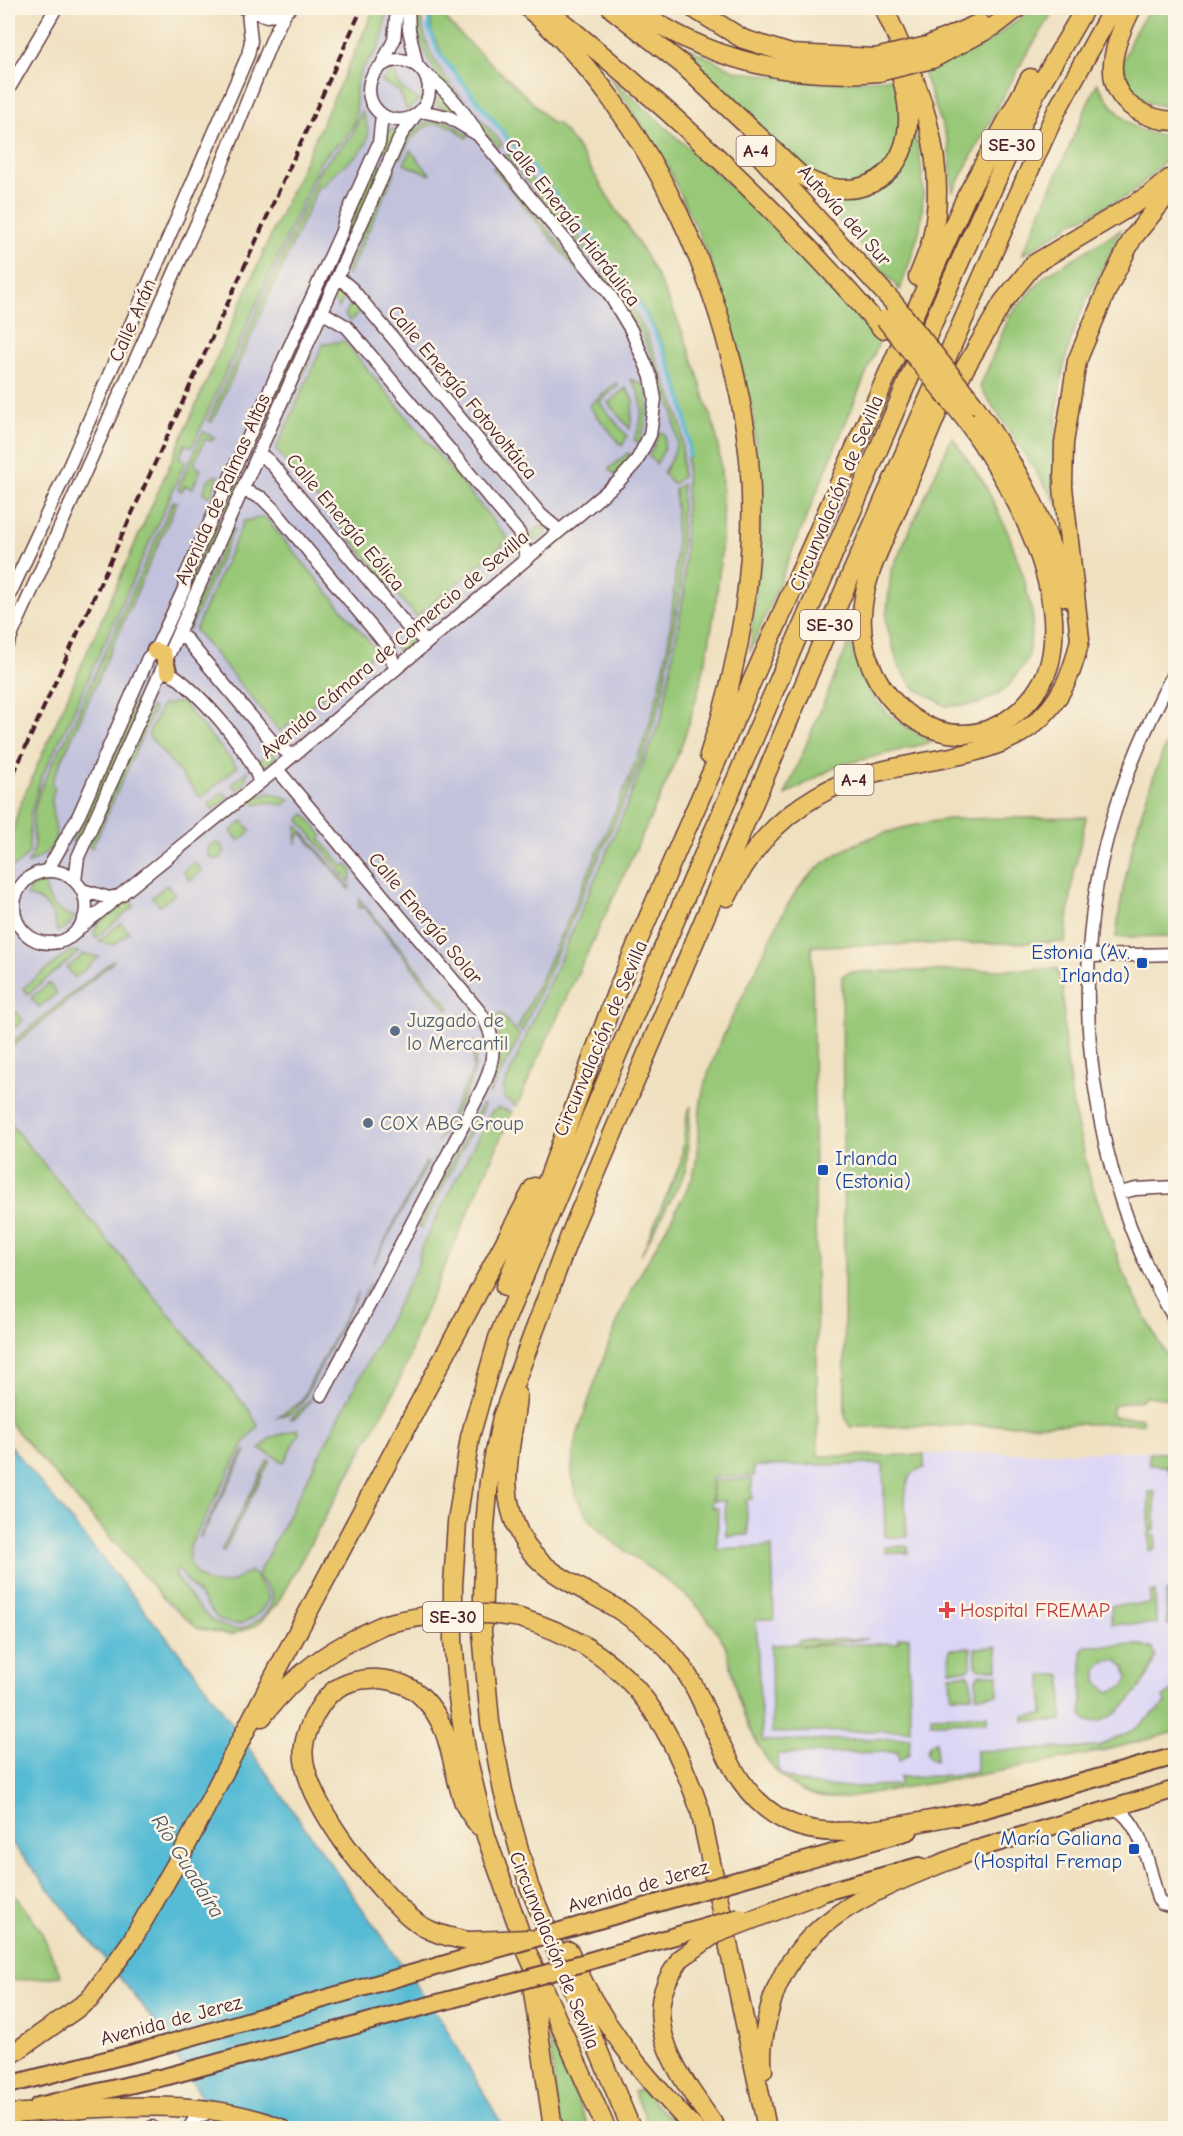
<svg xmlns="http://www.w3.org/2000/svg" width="1183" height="2136" font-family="'Comic Neue',sans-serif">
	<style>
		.built { fill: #dcd6f6 }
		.industrial { fill: #c2c2dc; fill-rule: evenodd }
		.green { fill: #98c878; stroke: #717452; stroke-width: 1.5; fill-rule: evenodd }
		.water { fill: #56bbd4; stroke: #506d80; stroke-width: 1.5 }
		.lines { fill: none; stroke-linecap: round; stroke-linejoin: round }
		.stream { stroke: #56bbd4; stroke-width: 4 }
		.minor-casing { stroke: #633c41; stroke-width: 15 }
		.major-casing { stroke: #633c41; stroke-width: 20 }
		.highway-casing { stroke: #633c41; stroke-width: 21 }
		.minor { stroke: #fff; stroke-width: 12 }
		.major { stroke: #edc569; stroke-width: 16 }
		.highway { stroke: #edc569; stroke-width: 18 }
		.rail { stroke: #4a1f2b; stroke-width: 4; stroke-dasharray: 9 4.5; stroke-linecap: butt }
		.major-bridge-casing { stroke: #633c41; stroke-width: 20; stroke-linecap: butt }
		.highway-bridge-casing { stroke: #633c41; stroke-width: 21; stroke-linecap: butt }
		.major-bridge { stroke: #edc569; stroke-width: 16 }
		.highway-bridge { stroke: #edc569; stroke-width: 18 }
		.transit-dot { fill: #1a4fb4; stroke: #fcf5e5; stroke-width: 2 }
		.service-dot { fill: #5c6f8a; stroke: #fcf5e5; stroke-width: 2 }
		.health-dot { fill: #e0444e; stroke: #fcf5e5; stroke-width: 2 }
		.labels { text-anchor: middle; stroke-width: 5; stroke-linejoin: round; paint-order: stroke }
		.shield { fill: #fcf5e5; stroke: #7f5f63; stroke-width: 1.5 }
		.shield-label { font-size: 18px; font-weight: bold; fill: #4a1f2b }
		.street-label { font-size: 20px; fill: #4a1f2b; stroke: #fcf5e5 }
		.transit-label { font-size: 20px; fill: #164399; stroke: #fcf5e5; text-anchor: end }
		.service-label { font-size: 20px; fill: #4e5e75; stroke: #fcf5e5; text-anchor: start }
		.health-label { font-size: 20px; fill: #be3a42; stroke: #fcf5e5; text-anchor: start }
		.water-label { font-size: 21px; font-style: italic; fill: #4e5666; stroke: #fcf5e5 }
	</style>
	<rect width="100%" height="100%" fill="#fcf5e5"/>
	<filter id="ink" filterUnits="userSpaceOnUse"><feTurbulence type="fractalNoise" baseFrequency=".0167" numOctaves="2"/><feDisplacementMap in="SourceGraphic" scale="12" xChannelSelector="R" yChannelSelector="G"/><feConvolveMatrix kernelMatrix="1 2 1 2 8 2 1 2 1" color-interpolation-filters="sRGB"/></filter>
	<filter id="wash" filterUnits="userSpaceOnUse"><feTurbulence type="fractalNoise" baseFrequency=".008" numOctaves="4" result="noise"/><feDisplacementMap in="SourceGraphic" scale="24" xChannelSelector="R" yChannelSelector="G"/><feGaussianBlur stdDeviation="1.35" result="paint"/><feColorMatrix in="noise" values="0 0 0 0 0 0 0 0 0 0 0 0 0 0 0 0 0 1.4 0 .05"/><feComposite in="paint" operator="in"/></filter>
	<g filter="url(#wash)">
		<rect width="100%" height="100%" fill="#efe0c0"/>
		<!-- built -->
		<path class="built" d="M1175 1451V1732L1098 1753 828 1799 797 1789 772 1767 747 1721 731 1674 694 1457Z"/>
		<!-- industrial -->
		<path class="industrial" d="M375 8H406L495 80 660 324 717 470 716 577 545 1036 462 1224 417 1330 404 1370 360 1458 277 1604 257 1625 231 1635 201 1629 169 1606 8 1421V851L22 800 271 235ZM344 341 509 540 416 617Z"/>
		<!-- green -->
		<path class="green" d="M375 8H386C385 24 385 38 376 52 369 61 361 67 358 79 353 96 360 111 352 128 345 142 329 149 320 162L192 447 185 444 179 458 186 461 67 726 41 778 30 816 29 853 20 863 8 870C7 849 14 827 19 807L271 235Z
			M416 8H421C420 64 468 103 502 144L498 147C464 106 414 65 416 8Z
			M430 8H437C470 51 517 81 551 123H557C583 150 599 185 620 215 660 273 686 332 705 399 710 414 716 429 718 445 731 529 714 646 688 726 674 770 653 811 634 853 595 938 554 1021 517 1106L504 1098 503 1089 623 815 662 716 684 593 687 457H690C692 401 661 331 629 285 620 274 610 264 603 255L604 253 447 64 432 32Z
			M1034 8H1056L1024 58 953 191 948 142 923 72 987 43Z
			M1150 8H1175L1173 108 1145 102 1129 86 1122 64 1133 35Z
			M657 33 736 71 823 83 896 78C914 126 930 175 920 227 915 248 907 269 900 290L784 159Z
			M394 70 400 87 419 100 407 110 399 91 381 81Z
			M608 75 747 201 880 340 750 653 760 537 753 410 709 256 665 161Z
			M1097 83C1114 112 1137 141 1175 134V152L1131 194 1076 221 1022 255Z
			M439 91 465 119 437 105Z
			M361 111C386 155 338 159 323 187L319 185 212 422 208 421 321 168 353 134Z
			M438 120 450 122 469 135 466 138C438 109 413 129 400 158L396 156C406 136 415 123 438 120Z
			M392 129 396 133 388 153 381 150 387 131Z
			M410 150 431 175 404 164Z
			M510 153 598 259 594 262 506 156Z
			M375 162 383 166 328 285 349 235V224Z
			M496 166 582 271 580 274 493 168Z
			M391 169 395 171 348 275 347 269Z
			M1121 230C1107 259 1092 288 1079 317 1055 376 1053 441 1057 503L980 387 1010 315 1046 275Z
			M606 269 628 300 645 331 675 405 682 430V477L673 484 663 473 673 456 677 442 673 412 643 336 602 272Z
			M343 288 346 291 339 308 333 300 338 289Z
			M353 299 362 310 350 321 345 315Z
			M344 341 509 540 416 617 276 450 323 344Z
			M294 344 302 347 250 459 270 410V399Z
			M310 351 313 352 270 450 269 441Z
			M630 379 642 384C653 401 646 426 639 443L634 440C644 419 646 397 630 379Z
			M616 383 618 386 599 402 627 436 622 446 589 406Z
			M626 388 633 400 630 429 608 403Z
			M203 432 215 438 211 441 205 439 194 464 201 470 192 489 185 485 182 491 178 489Z
			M660 432 665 434 664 450 656 464 649 456Z
			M952 437 985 485 1009 535 1023 575 1033 618 1028 659 1006 689 978 704 946 706 913 687 898 665 886 621 891 572Z
			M628 453 632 455 615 475 609 469Z
			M214 476H219L210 497 203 493 208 480Z
			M237 476 241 480 228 512 220 509Z
			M682 484 680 591 661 701 641 762 522 1032 518 1028C551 958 583 887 613 816 629 779 646 741 656 701 674 632 679 560 675 489Z
			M173 501 177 502 51 784 55 787C41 821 80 839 27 864 39 849 32 837 33 820 36 788 55 761 68 734Z
			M265 517 377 651 280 732 195 630 244 521Z
			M215 520 223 524 167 646 190 591V580Z
			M542 525 545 529V535L534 541 528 536Z
			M231 527 234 529 189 631 190 618Z
			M408 636 412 644 403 652H399L395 647Z
			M850 640C865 697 881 714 932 742L837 766 785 795Z
			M152 662 159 664 148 692 140 689Z
			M135 700 142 704 80 845 72 841Z
			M182 702 237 767 201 798 148 735 162 705Z
			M150 707 154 709 92 848 88 846Z
			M1175 724V936L1116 937C1125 862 1144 792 1175 724Z
			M272 750 276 757 266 766 259 761Z
			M248 770 245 782 237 790 232 784Z
			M223 792 228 798 213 810 208 804Z
			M270 793 290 799 284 805 268 802 256 805 250 799Z
			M305 814 323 836 320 839 343 866 347 864 352 871 350 882 299 820Z
			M1086 817 1074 872 1065 942 812 946 818 1456 924 1455V1468C897 1471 907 1518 907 1537H885L883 1464 754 1466V1476L711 1478 712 1508H718L717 1549 772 1546 774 1619H756L762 1741 910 1738 909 1754 899 1761 898 1752 778 1754 779 1773C815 1793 860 1786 900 1785V1777L952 1776 976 1772V1751L1098 1747 1135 1729 1166 1703 1163 1698 1175 1688V1732C1066 1763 954 1779 842 1798 784 1803 755 1748 739 1701 733 1683 732 1660 724 1643 719 1634 712 1625 706 1617 670 1566 569 1540 572 1468 573 1443 583 1417 591 1394 602 1362 613 1330 627 1300 647 1258 674 1219 693 1176 701 1148 696 1119 703 1091 714 1050 735 1011 754 974 768 945 780 914 798 889 832 843 895 827 948 819Z
			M243 821 251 831 239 841 231 831Z
			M297 825 350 887 349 889 302 833 299 834 296 844Z
			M208 851a8 8 0 1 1 16 0a8 8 0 1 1-16 0Z
			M194 862 202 871 190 881 183 871Z
			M45 880C45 900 56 913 75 917L68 926 57 932C55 913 47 899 26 896L33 886Z
			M167 885 175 894 160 906 152 897Z
			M359 899 450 1008 448 1011 364 907 359 908Z
			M128 900 134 906 96 938 94 933 96 926Z
			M121 923 129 932 114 945 99 941Z
			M70 951 79 952 28 994 23 988Z
			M84 954 99 957 75 978 67 968Z
			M113 960V962L10 1049 8 1046Z
			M1058 969 1059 982 1063 985 1064 1036 1072 1103 1090 1179 1124 1275 1158 1341 1175 1367V1400L1146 1396 1141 1400 1114 1405 1111 1413 1114 1417 1142 1418 1143 1423 850 1427 845 1416 842 976 850 972Z
			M49 983 57 993 39 1007 31 998Z
			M15 1011 23 1020 8 1033V1017Z
			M500 1013 520 1036 490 1094 488 1093C501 1068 505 1046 494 1020Z
			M474 1041C483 1076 454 1113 438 1142L437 1143 473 1070Z
			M482 1104 484 1106 422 1228 418 1226Z
			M691 1106 686 1171 641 1255 681 1162 687 1114Z
			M498 1108 512 1112 417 1330 408 1361 394 1392 277 1604 257 1625 231 1635 197 1628 163 1598 8 1421V1121L249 1410 258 1426 245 1442 192 1542C177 1575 221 1599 244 1573L247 1575 249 1571 254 1574 269 1597C261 1618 240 1631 218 1619L178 1569 175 1575C193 1600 219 1646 255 1622 265 1616 272 1607 273 1595L258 1576 260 1570 418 1265 421 1248 491 1112Z
			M426 1162 428 1163 373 1264Z
			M370 1284 308 1405 297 1417 290 1419 309 1401Z
			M358 1292 303 1401 293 1412 275 1418 300 1403Z
			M297 1429 299 1433 284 1462 260 1449 270 1438Z
			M244 1451H246L201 1537 200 1536Z
			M1149 1453H1175V1478L1165 1466 1149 1465Z
			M268 1460 270 1461 223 1552 221 1551Z
			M752 1479V1499L746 1500 748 1535 726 1536 725 1501H713L712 1481Z
			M1149 1492H1155V1530L1152 1529V1535L1156 1536V1546L1153 1550H1149Z
			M908 1546V1553H885V1547Z
			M1171 1591V1620L1175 1621V1625H1167L1166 1592Z
			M1150 1592H1155L1156 1624H1111V1605L1150 1604Z
			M909 1637 910 1730 772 1733 771 1645 799 1644V1640L868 1639 800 1646 898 1643V1638Z
			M1142 1645 1153 1649 1156 1657C1150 1679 1114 1729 1087 1721L1082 1714V1649L1086 1646ZM1116 1660 1125 1667 1128 1678 1123 1687 1109 1692 1097 1682V1670L1105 1661Z
			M997 1647 998 1669H980L976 1665 975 1648Z
			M971 1648V1665L967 1670H950L949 1649Z
			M967 1674 971 1678 972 1696H951L950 1675Z
			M981 1674H998V1695L976 1696V1679Z
			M1042 1675H1062V1721H1024V1716L1043 1715Z
			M987 1715V1722L931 1723V1716Z
			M936 1741V1761L929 1758 927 1752 929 1745Z
			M8 1886 40 1929 61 1976 8 1981Z
			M548 2032 589 2128H560Z
			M641 2089 679 2128H650L634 2092Z"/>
		<!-- water -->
		<path class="water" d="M8 1443 198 1676 443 2023 504 2128H222L145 2009 8 1838Z"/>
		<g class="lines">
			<!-- stream -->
			<path class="stream" d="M429 8V28L438 52 509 140
				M515 147 604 254
				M609 262C650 314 690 389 689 456"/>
		</g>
	</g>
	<g filter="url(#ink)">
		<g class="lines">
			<defs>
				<path id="minor" d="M243 8 267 16 289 9
					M408 8 409 30 417 66
					M369 90a30 30 0 1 1 60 0a30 30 0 1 1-60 0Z
					M381 66 394 40 397 8
					M8 90 56 8
					M421 111 449 117 477 134
					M338 277 352 289 541 515 560 531
					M322 312 347 327 519 533 527 558
					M259 453 270 462 407 626 427 642
					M243 490 262 498 276 512 388 647 395 668
					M8 598 71 462 248 55 251 41 248 12
					M179 634 187 640 271 740 292 756
					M8 643 210 194 273 37 286 11
					M163 669C189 679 255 755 259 782
					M1176 669C1149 719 1127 769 1111 824 1064 982 1090 1180 1176 1321
					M277 769 480 1012C498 1038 495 1061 482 1089L322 1395
					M47 871 79 815 148 658 155 651 184 589 186 575 342 231 345 219 379 143 382 115
					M14 907a36 36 0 1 1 72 0a36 36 0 1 1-72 0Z
					M75 881 78 857 401 135 414 117
					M82 890 109 898 122 895
					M77 930 277 769 619 481 636 462 650 435 655 399 651 377 631 330 608 292 480 137C465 112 448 90 424 73
					M1090 956 1176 954
					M1119 1193 1136 1189 1176 1187
					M1114 1808C1142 1820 1150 1872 1158 1899L1162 1904 1176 1908
					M152 2127 153 2128
					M189 2128 196 2117 211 2112"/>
				<path id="major" d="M155 651 163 654 168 671
					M957 1817 1176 1756
					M964 1853 1176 1789
					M780 1868 909 1831
					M821 1893 919 1866
					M8 2085 149 2049
					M38 2106 168 2076"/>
				<path id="highway" d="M528 8C651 113 733 300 749 459 758 558 741 661 709 755
					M545 8C666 105 780 210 882 329
					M635 8C706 60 792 80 879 72
					M693 8 743 39 791 54 875 58
					M884 8C917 81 950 156 932 238 929 251 923 265 918 277
					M1132 8C1116 39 1097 84 1135 109 1148 117 1161 121 1176 121
					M612 9 683 65 800 175C849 206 904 184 908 124 909 103 903 80 896 60
					M927 46 980 23
					M932 59 996 25 1018 8
					M750 145 892 301
					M950 382C932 426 914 469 896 512 881 547 864 576 862 615 857 697 947 774 1019 711 1033 698 1045 681 1050 662 1068 582 1010 482 966 420
					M949 396 1003 302 1034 264 1151 194 1169 179
					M973 403C1018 470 1047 517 1066 597
					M727 897C748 854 774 821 817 796 916 737 1050 789 1080 639L1063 487 1064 443 1077 361 1106 292 1132 239 1176 184
					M505 1287 548 1179 616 993 671 864 966 197 1030 78
					M517 1395C513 1448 495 1486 521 1537 540 1575 592 1591 625 1614 643 1626 659 1639 673 1655 717 1706 720 1789 786 1821 835 1846 916 1821 969 1813
					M520 1618C624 1649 665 1711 700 1810L767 2128
					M262 1717C299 1669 330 1649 385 1624
					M467 1941C450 1937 430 1933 416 1922 379 1894 296 1794 304 1745 307 1728 318 1705 331 1693 356 1672 401 1675 423 1698 453 1728 450 1766 464 1803 467 1811 474 1819 479 1826
					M569 1951C598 2022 642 2073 694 2128
					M680 1959C676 1967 669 1975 666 1984 644 2036 690 2088 716 2128
					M531 1978 553 2128
					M8 2057 89 2000 131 1942 184 1850 254 1714 534 1187
					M763 2070C760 2051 764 2035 768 2016 790 1913 890 1885 975 1850
					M8 2114C93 2109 199 2094 280 2128
					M606 2128 527 1952 486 1836 467 1756 458 1698 453 1640V1586L457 1522 470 1437 498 1338 618 1053 948 288 1036 92 1085 8
					M631 2128 529 1886 503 1791 490 1722 482 1632 485 1526 489 1481 502 1417 574 1225 846 586 1025 180 1057 110 1113 8"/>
			</defs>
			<!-- minor casing -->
			<use href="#minor" class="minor-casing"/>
			<!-- major casing -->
			<use href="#major" class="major-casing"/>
			<!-- highway casing -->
			<use href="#highway" class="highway-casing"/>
			<!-- minor -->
			<use href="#minor" class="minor"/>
			<!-- major -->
			<use href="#major" class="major"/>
			<!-- highway -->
			<use href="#highway" class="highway"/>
			<!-- rail -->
			<path class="rail" d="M8 786 362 8"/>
			<defs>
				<path id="major-bridge" d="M149 2049 780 1868
					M168 2076 541 1975 740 1917"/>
				<path id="highway-bridge" d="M875 58 927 46
					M879 72 932 59
					M892 301 973 403
					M885 319 966 420
					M385 1624C435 1612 469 1610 520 1618
					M467 1941 529 1939
					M680 1959 715 1934 821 1893"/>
			</defs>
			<!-- major-bridge casing -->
			<use href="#major-bridge" class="major-bridge-casing"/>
			<!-- highway-bridge casing -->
			<use href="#highway-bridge" class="highway-bridge-casing"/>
			<!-- major-bridge -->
			<use href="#major-bridge" class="major-bridge"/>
			<!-- highway-bridge -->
			<use href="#highway-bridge" class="highway-bridge"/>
		</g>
	</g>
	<!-- markers -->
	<g class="transit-dot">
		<rect x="1136" y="957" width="12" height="12" rx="3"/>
		<rect x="817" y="1164" width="12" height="12" rx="3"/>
		<rect x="1128" y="1843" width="12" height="12" rx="3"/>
	</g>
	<g class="service-dot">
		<circle cx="395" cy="1031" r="6"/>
		<circle cx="368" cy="1123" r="6"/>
	</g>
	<path class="health-dot" d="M944 1601h6v6h6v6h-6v6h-6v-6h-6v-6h6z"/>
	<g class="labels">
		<!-- shield labels -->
		<g class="shield">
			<rect x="982" y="130" width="60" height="30" rx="4.5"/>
			<rect x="736.5" y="136" width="39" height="30" rx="4.5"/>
			<rect x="800" y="610" width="60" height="30" rx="4.5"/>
			<rect x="834.5" y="765" width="39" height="30" rx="4.5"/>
			<rect x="423" y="1602" width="60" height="30" rx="4.5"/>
		</g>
		<g class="shield-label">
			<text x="1012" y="151">SE-30</text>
			<text x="756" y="157">A-4</text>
			<text x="830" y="631">SE-30</text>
			<text x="854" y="786">A-4</text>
			<text x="453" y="1623">SE-30</text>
		</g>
		<!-- street labels -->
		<g class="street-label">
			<text transform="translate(845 215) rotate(48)" y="7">Autovía del Sur</text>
			<text transform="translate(573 222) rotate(52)" y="7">Calle Energía Hidráulica</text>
			<text transform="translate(132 320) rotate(-66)" y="7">Calle Arán</text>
			<text transform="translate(463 392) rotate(50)" y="7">Calle Energía Fotovoltáica</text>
			<text transform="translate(222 489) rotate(-66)" y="7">Avenida de Palmas Altas</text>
			<text transform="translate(836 493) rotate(-67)" y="7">Circunvalación de Sevilla</text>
			<text transform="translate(346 522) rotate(50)" y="7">Calle Energía Eólica</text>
			<text transform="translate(394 644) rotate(-40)" y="7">Avenida Cámara de Comercio de Sevilla</text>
			<text transform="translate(426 918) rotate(50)" y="7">Calle Energía Solar</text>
			<text transform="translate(600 1038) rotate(-67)" y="7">Circunvalación de Sevilla</text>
			<text transform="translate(638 1886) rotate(-16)" y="7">Avenida de Jerez</text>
			<text transform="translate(555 1950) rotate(68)" y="7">Circunvalación de Sevilla</text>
			<text transform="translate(171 2020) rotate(-15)" y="7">Avenida de Jerez</text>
		</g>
		<!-- transit labels -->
		<g class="transit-label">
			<text x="1130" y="959">Estonia (Av.<tspan x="1130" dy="23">Irlanda)</tspan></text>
			<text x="835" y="1165" text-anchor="start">Irlanda<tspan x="835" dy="23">(Estonia)</tspan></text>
			<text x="1122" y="1845">María Galiana<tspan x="1122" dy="23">(Hospital Fremap</tspan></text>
		</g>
		<!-- service labels -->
		<g class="service-label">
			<text x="407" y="1027">Juzgado de<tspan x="407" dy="23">lo Mercantil</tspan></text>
			<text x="380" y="1130">COX ABG Group</text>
		</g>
		<!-- health labels -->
		<g class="health-label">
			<text x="960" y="1617">Hospital FREMAP</text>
		</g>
		<!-- water labels -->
		<g class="water-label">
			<text transform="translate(188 1866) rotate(58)" y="7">Río Guadaíra</text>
		</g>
	</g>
	<!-- margin -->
	<rect width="1183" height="2136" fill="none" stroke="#fcf5e5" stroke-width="30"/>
</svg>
